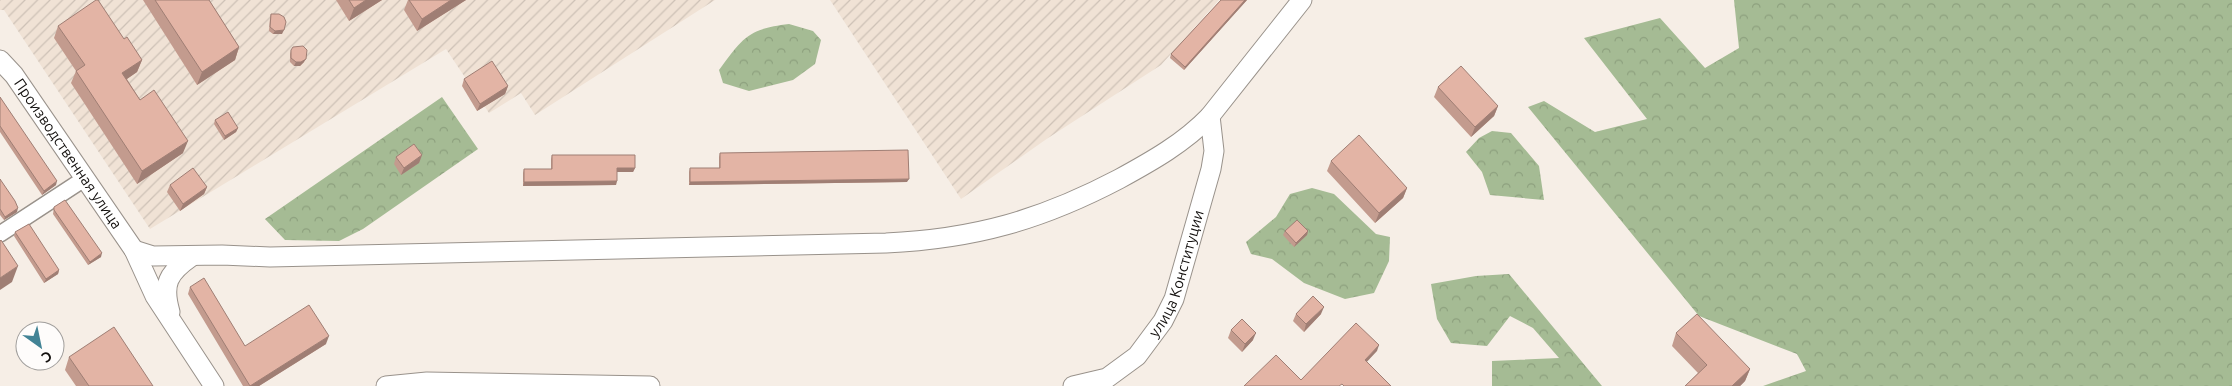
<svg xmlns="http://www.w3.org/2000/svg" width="2232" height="386" font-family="Ubuntu,sans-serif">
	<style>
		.industrial { fill: url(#industrial-furrows) }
		.forest { fill: url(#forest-crowns) }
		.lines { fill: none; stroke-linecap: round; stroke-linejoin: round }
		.minor-casing { stroke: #99928b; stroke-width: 18 }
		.tertiary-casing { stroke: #99928b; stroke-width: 21 }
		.minor { stroke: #fff; stroke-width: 15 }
		.tertiary { stroke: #fff; stroke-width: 19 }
		.wall { fill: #c39b8e }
		.shaded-wall { fill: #9f7e74 }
		.building { fill: #e3b4a5; stroke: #9f7e74 }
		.labels { text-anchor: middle; stroke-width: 4.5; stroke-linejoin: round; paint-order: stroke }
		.street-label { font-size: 15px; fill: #13100e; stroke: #fefcfb }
	</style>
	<defs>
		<pattern id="industrial-furrows" width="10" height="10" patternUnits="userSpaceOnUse" patternTransform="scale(1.25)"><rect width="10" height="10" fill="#f0e2d5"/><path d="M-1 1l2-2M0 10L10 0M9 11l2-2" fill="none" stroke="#cdc1b6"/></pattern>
		<pattern id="forest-crowns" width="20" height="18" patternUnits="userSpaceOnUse" patternTransform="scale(1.25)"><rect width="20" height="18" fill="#a5bb94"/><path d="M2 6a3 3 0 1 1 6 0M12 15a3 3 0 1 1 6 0" fill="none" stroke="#8da07e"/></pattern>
	</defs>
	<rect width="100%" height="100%" fill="#f6eee6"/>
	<!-- industrial -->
	<path class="industrial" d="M0 0H715L535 115 521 93 489 113 446 49 150 229 4 10H0Z
		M830 0H1219L1161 65 1048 138 961 199Z"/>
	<!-- forest -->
	<path class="forest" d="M1734 0H2232V386H1763L1806 371 1797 354 1699 316 1528 107 1544 101 1595 132 1647 119 1584 38 1660 18 1705 68 1739 48Z
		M789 24 813 31 821 40 815 64 793 80 749 91 723 83 719 70C743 38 747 29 789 24Z
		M442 97 478 149 363 229 339 241 285 240 265 219Z
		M1492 131 1511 133 1539 166 1544 200 1490 195 1482 172 1466 152 1479 138Z
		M1312 188 1334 194 1376 234 1390 237 1389 261 1374 293 1345 299 1304 283 1272 259 1251 254 1246 242 1276 217 1290 194Z
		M1509 274 1602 386H1492V361L1559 358 1533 328 1510 316 1487 346 1451 343 1437 319 1431 284 1476 276Z"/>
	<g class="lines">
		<defs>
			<path id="minor" d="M0 234 84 179"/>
			<g id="tertiary">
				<path id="s1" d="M0 60 14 75 134 250 155 296 214 386"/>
				<path d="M134 250 153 256 222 255 270 257 886 243C974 239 1041 220 1119 179 1152 161 1184 143 1210 116L1302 0"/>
				<path d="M170 312C162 284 168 273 191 257"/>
				<path d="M386 386 427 382 650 386"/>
				<path id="s2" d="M1073 386 1107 378 1137 356 1163 321 1174 299 1211 169 1214 151 1210 116"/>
			</g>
		</defs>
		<!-- minor casing -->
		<use href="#minor" class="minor-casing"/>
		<!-- tertiary casing -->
		<use href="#tertiary" class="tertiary-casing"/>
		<!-- minor -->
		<use href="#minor" class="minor"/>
		<!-- tertiary -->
		<use href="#tertiary" class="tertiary"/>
	</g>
	<!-- wall -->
	<path class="wall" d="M143 0H209L239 47 235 60 197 85Z
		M336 0H382L349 21Z
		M408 0H466L417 31 404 10Z
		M1221 0H1247L1184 70 1170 58 1171 54Z
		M271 14 282 34H273L269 31 270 18Z
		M58 26 124 39 142 60 137 72 127 79 140 100 183 153 137 184 71 83 76 71 54 38Z
		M291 50 304 62 300 66H294L290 62V54Z
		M464 79 508 86 505 94 477 111 462 86Z
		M1438 87 1498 106 1494 116 1471 137 1434 97Z
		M0 97 56 185 42 195 0 132Z
		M215 120 238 128 236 132 224 140 214 124Z
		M720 153 907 182 689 185V172L690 168H719V157Z
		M422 155 419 163 401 175 394 164 396 157Z
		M552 155 635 168 633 172H617L616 185 523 186V173L524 169H551V159Z
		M1331 161 1407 188 1403 198 1375 223 1327 171Z
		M0 179 17 212 4 220 0 215Z
		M170 185 207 187 204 194 180 211 167 192Z
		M54 207 101 257 88 265 53 214Z
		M1285 231H1308L1307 235 1294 247 1283 235Z
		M15 232 59 270 58 274 44 283 14 236Z
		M190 287 245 346 326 344 259 386H243L188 294Z
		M1296 314H1321L1304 332 1293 321Z
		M1231 330 1253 340 1242 352 1228 338Z
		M1676 333 1750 369 1745 381 1740 386H1685L1698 373 1672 346Z
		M69 357 153 386H76L65 370Z"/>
	<!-- shaded-wall -->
	<path class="shaded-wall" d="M366 0H382L349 21 354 8Z
		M451 0H466L417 31 422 19Z
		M1245 0H1247L1184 70 1185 67Z
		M284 30 282 34H273L275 31Z
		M239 47 235 60 197 85 202 72Z
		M306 59 304 62 300 66H294L296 62Z
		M142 60 137 72 118 85 122 73Z
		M508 86 505 94 477 111 480 104Z
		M1498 106 1494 116 1471 137 1475 127Z
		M238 128 236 132 224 140 225 136Z
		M188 141 183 153 137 184 142 171Z
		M422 155 419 163 401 175 404 168Z
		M617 168H635L633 172H616Z
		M909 179 907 182 689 185 690 182Z
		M57 181 56 185 42 195 44 191Z
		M617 181 616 185 523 186 524 182Z
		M207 187 204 194 180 211 183 204Z
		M1407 188 1403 198 1375 223 1379 213Z
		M18 208 17 212 4 220 5 217Z
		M1308 231 1307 235 1294 247 1296 243Z
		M102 253 101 257 88 265 90 262Z
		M18 266 12 282 0 290V278Z
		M59 270 58 274 44 283 46 279Z
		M1324 307 1321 314 1304 332 1306 324Z
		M1256 333 1253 340 1242 352 1245 344Z
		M329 336 326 344 259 386H250Z
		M1379 345 1377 351 1363 366 1365 360Z
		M1750 369 1745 381 1740 386H1732Z"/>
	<!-- building -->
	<path class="building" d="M96 0H98L124 39 127 37 142 60 122 73 140 100 154 90 188 141 142 171 76 71 85 65 58 26Z
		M155 0H209L239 47 202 72Z
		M349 0H366L354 8Z
		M409 0H451L422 19Z
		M1221 0H1245L1185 67 1171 54Z
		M271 14H279L284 17 286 22 284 30 275 31 270 27Z
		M303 46 307 50 306 59 301 62H296L291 58V50L293 47Z
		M492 61 508 86 480 104 464 79Z
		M1461 66 1498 106 1475 127 1438 87Z
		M0 97 57 181 44 191 0 126Z
		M228 112 238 128 225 136 215 120Z
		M1359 135 1407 188 1379 213 1331 161Z
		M414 144 422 155 404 168 396 157Z
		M908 150 909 179 690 182V168H720V153Z
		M552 155H635V168H617V181L524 182V169H552Z
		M193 168 207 187 183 204 170 185Z
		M0 179 15 201 18 208 5 217 0 209Z
		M65 200 102 253 90 262 54 210V207Z
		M1297 220 1308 231 1296 243 1285 231Z
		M29 224 59 270 46 279 15 232Z
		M1 240 18 266 0 278V241Z
		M204 278 245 346 309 305 329 336 250 386 190 287Z
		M1313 296 1324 307 1306 324 1296 314Z
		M1697 314 1750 369 1732 386H1685L1707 365 1676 333Z
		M1242 319 1256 333 1245 344 1231 330Z
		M1356 323 1379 345 1365 360 1391 386H1344L1342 384 1339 386H1244L1276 355 1301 380Z
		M114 327 153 386H89L69 357Z"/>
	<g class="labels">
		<!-- street labels -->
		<g class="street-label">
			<text dy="5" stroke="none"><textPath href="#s1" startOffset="116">Производственная улица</textPath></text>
			<text dy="5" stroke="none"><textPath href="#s2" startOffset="165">улица Конституции</textPath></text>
		</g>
	</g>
	<!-- north arrow -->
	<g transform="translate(40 346) rotate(147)"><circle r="24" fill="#fefcfb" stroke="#a09e9c"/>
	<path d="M0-4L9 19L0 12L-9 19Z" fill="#428395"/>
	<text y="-8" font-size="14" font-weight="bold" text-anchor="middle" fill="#13100e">С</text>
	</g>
</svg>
